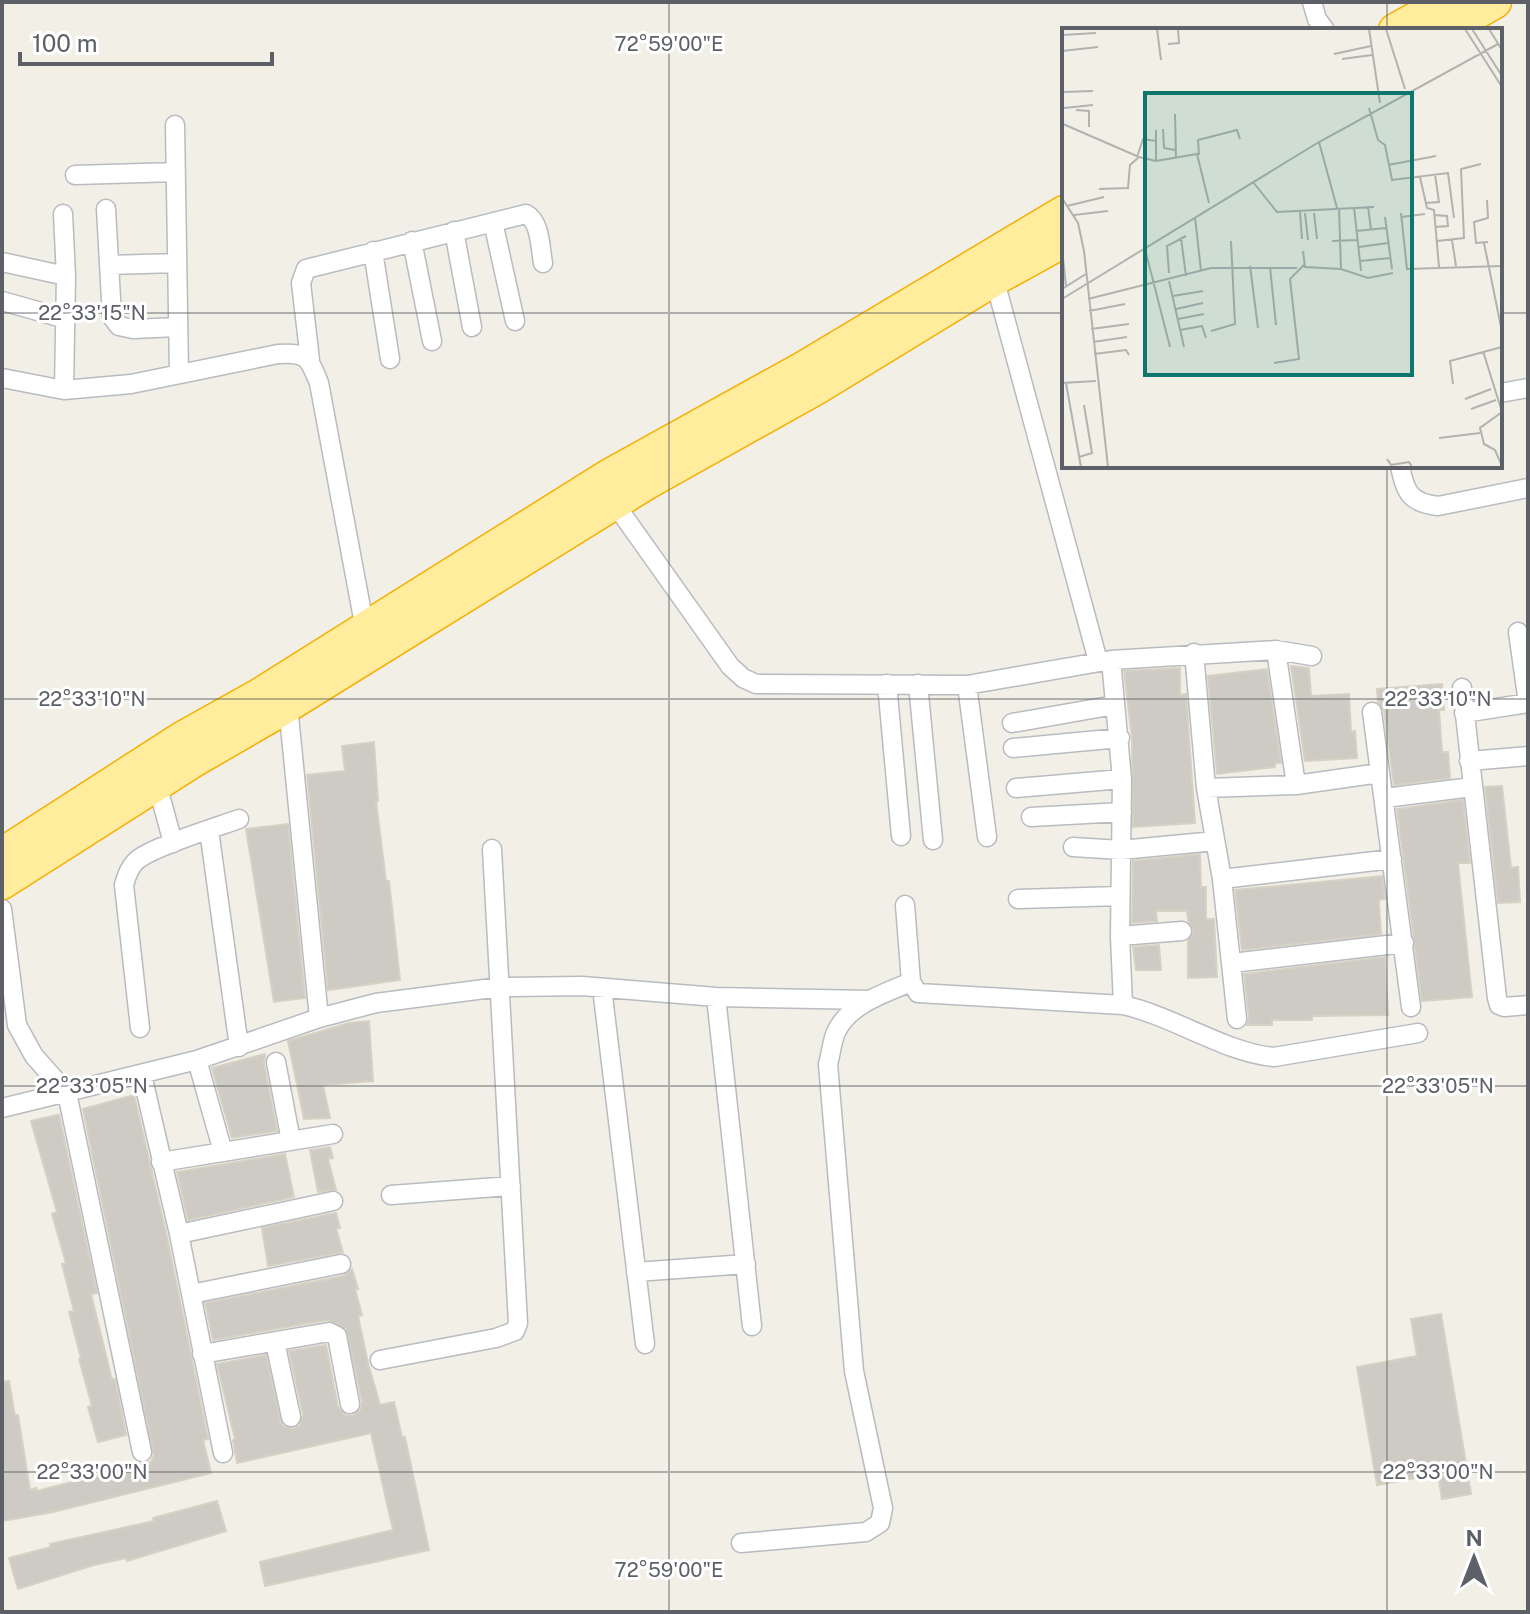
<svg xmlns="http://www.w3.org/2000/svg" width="1530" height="1614" font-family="'Public Sans',sans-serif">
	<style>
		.building { fill: #cecbc4; stroke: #d6d1c3; stroke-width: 2 }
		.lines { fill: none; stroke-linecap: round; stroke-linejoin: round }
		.minor-casing { stroke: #b8bbc0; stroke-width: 21 }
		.trunk-casing { stroke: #f6af00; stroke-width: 35 }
		.minor { stroke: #fff; stroke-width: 18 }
		.trunk { stroke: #ffec9d; stroke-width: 32 }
		.ticks { fill: none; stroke: #5d6167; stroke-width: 2; stroke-opacity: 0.45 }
		.inset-road { fill: none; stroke: #b2b2af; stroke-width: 2 }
		.view { fill: #0f766e; fill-opacity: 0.15; stroke: #0f766e; stroke-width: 4 }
		.inset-edge { fill: none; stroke: #5d6167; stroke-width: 4 }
		.ticks-label { font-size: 20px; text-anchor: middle; fill: #5d6167; stroke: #fff; stroke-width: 6; stroke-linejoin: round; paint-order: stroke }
	</style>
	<rect width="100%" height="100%" fill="#f1efe6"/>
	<!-- building -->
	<path class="building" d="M1291 666 1309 668 1311 696 1349 694 1351 732 1355 731 1357 758 1305 761Z
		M1180 668V695L1186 694 1195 823 1133 827 1132 738 1124 671Z
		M1267 669 1281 763H1275V767L1217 774 1208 676Z
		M1442 684 1444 710H1439L1442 752H1448L1450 778 1394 785 1384 710 1378 702 1377 689Z
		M374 742 378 801H376L386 881H389L400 980 328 990 307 775 345 771 342 746Z
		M1502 786 1511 868 1518 867 1520 902 1498 903 1485 787Z
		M1463 800 1470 863H1458L1472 997 1422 1001 1397 809Z
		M288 824 305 998 274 1002 246 829Z
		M1200 854 1201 887H1206V919H1214L1217 977 1188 978V941L1194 931 1188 920 1187 911H1156L1157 921 1132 923 1133 861Z
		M1382 876 1385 899 1379 900V904L1381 934 1242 950 1235 890Z
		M1159 945 1161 970H1136L1133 947Z
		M1385 957 1388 1015 1312 1016V1020H1272V1025H1247L1249 1018 1244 974Z
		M369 1021 373 1081 323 1085 330 1118 304 1119 288 1041 349 1023Z
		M265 1054 264 1064 277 1131 232 1138 212 1068Z
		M134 1095 167 1237 208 1439 203 1440 211 1473 53 1512 2 1521V1382L9 1381 15 1416 18 1415 30 1490 36 1488 37 1491 151 1462 154 1455 83 1109Z
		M57 1115H59L97 1293 91 1294 112 1380 115 1379 126 1435 98 1442 88 1407 92 1406 79 1359 81 1358 69 1312 74 1311 62 1264 66 1263 52 1214 57 1212 31 1121Z
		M330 1147 333 1158 328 1159 336 1190 318 1192 310 1150Z
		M285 1154 294 1197 188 1220 177 1172Z
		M336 1213 340 1228 336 1229 343 1252 268 1266 262 1228Z
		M352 1269 358 1289H355L362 1315 358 1316 368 1363 380 1405 394 1402 402 1437H405L429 1550 265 1586 260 1562 393 1530 371 1433 237 1463 233 1440 235 1439 217 1364 266 1355 280 1420 283 1426 293 1429 300 1425 303 1415 289 1351 326 1345 338 1407 345 1415 353 1416 361 1409 362 1402 346 1328 327 1320 213 1340 205 1303 343 1276Z
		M1441 1314 1471 1494 1442 1499 1438 1474 1377 1485 1357 1367 1417 1356 1411 1319Z
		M217 1501 226 1531 127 1561 126 1558 94 1565 18 1589 9 1558 51 1547 50 1544 154 1521 153 1518Z"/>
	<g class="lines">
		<defs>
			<path id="minor" d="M1312 2 1317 19 1325 30
				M175 125 179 374
				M75 175 176 172
				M106 209 112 317 119 326 133 329 178 327
				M63 214 66 276 64 390
				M493 222 515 321
				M454 231 472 327
				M412 241 432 341
				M373 251 390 359
				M2 262 66 276
				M109 265 177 263
				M993 274 1098 661
				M2 301 66 319
				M310 360 301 283 306 269 526 214C541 222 540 248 543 263
				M2 378 64 390 131 384 278 354C307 352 309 358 319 383L365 629
				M1500 393 1528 388
				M1400 466C1405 492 1410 503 1438 506L1528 488
				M615 504 730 666 743 678 756 684 967 685 1111 660 1276 650 1312 656
				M1518 632 1528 703
				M1276 650 1296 785
				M1194 653 1206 788 1222 879 1237 1019
				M1111 660 1122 779 1120 936 1123 1005
				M887 684 901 836
				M918 684 933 840
				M967 685 987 837
				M1462 688 1497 998 1499 1005 1504 1007 1528 1005
				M288 706 319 1018
				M1372 712 1411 1007
				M1464 713 1528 703
				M1012 723 1115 705
				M1013 748 1120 738
				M1469 761 1528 756
				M157 784 173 843
				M1016 788 1122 779
				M1206 788 1296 785 1380 773
				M1385 798 1472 787
				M1031 817 1122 812
				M209 830 239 1047
				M1073 847 1121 850 1215 841
				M1222 879 1392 859
				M1018 899 1120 896
				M905 905 911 982 918 993 1123 1005C1173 1016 1226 1053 1274 1057L1418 1033
				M2 909 17 1025 34 1056 67 1093 142 1452
				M1120 936 1182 931
				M1232 963 1404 943
				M602 988 645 1344
				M716 997 752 1326
				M140 1028 124 885C126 877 130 867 136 861 151 847 217 827 239 819
				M197 1060 223 1152
				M276 1062 291 1141
				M142 1075 179 1234 223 1453
				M2 1108 197 1060 319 1018 376 1003 500 987 582 986 716 997 870 1000
				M161 1162 333 1134
				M391 1195 511 1186
				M179 1234 333 1201
				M636 1272 746 1264
				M191 1294 341 1264
				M275 1342 291 1417
				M202 1354 329 1332 337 1336 350 1404
				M380 1360 496 1338 515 1331 518 1323 492 849
				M741 1543 866 1532 880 1523 883 1508 854 1371 828 1064C831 1054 832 1041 836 1032 849 1004 885 993 911 982"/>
			<path id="trunk" d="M1395 30 1445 2
				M1446 30 1495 2
				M2 854 182 738 259 695 608 476 803 368 1064 212
				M2 883 195 760 271 716 647 483 815 389 995 279 1064 241"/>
		</defs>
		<!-- minor casing -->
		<use href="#minor" class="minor-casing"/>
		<!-- trunk casing -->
		<use href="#trunk" class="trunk-casing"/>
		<!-- minor -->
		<use href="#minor" class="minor"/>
		<!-- trunk -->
		<use href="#trunk" class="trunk"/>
	</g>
	<!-- ticks -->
	<path class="ticks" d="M669 2V1612M1387 2V30M2 313H1064M1500 313H1528M1387 466V1612M2 699H1528M2 1086H1528M2 1472H1528"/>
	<!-- overview -->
	<g transform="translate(1062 28)">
		<rect width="440" height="440" fill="#f1efe6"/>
		<path class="inset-road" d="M95 1 99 32M307 1 318 75M324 1 343 61M403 1 440 59M410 1 440 48M427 1 440 22M0 7 34 5M106 16 117 15 116 1M0 23 36 19M272 26 309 18M280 31 310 27M0 34V97M1 64 31 63M2 80 31 77M307 80 316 112 323 117 330 152 386 145 392 190M14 82 27 83V99M113 86 114 130M1 96 77 129 94 133 135 126 147 175M101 101 102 120 113 122M94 102V133M257 114 275 180M137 127 136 112 175 102 178 111M75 129 81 111 94 113M326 137 374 128M358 149 365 180 372 182 377 239M191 154 215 184 312 179M37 161 66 160 68 137 76 130M0 170 16 195 22 223 46 439M425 172 426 190 412 194 414 215 426 214M364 175 377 174 373 146M5 178 42 169M306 178 309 202M292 179 299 243M277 180 279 241M238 184 240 211M243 185 246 212M252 185 255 211M339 185 345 241 440 238M12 187 46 183M372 187 385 188 386 198 373 199M133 189 139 243M323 189 330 241M339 189 363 186M294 203 324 200M119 210 124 248M390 212 394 238M270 213 295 212M375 213 402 210 399 141 419 136M422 215 440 304M297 219 326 215M0 221 4 258M83 221 108 319M241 223 243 239 279 241 306 250 331 245M298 233 328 230M188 238 196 300M208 239 214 297M107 245 105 218 124 208M107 253 122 319M0 261 24 246M111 268 141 263M0 271 257 114 436 16M26 271 149 240H235M114 281 141 275M27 283 63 276M116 291 142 286M29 301 67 296M118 302 140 298 144 310M149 303 173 296 169 213M31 314 65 309M421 323 440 384M32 326 64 322 67 327M212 335 237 331 228 251 242 237M0 355 34 353M4 355 19 439M391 356 388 333 440 319M403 371 429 361M409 381 434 372M440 384 418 400 422 416 433 422 440 438M377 410 418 405M17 429 30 425 22 377M325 431 329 437 347 434 350 439"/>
		<path class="view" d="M83 65H350V347H83Z"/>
		<rect width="440" height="440" class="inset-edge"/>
	</g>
	<g class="ticks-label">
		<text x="669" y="51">72°59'00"E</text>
		<text x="92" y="320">22°33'15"N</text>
		<text x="92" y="706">22°33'10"N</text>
		<text x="1438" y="706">22°33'10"N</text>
		<text x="92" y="1093">22°33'05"N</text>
		<text x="1438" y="1093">22°33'05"N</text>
		<text x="92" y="1479">22°33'00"N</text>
		<text x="1438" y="1479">22°33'00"N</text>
		<text x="669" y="1577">72°59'00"E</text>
	</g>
	<!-- border -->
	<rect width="1530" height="1614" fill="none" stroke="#5d6167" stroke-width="8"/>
	<!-- north arrow -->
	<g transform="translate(1474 1558)" stroke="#ffffff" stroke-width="6" paint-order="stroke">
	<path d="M0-6L14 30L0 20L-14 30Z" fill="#5d6167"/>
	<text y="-12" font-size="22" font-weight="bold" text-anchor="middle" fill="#5d6167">N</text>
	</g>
	<!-- scale -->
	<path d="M20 52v12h252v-12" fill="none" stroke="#5d6167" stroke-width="4"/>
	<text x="32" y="52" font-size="24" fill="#5d6167" stroke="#ffffff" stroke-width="6" paint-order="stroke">100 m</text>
</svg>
